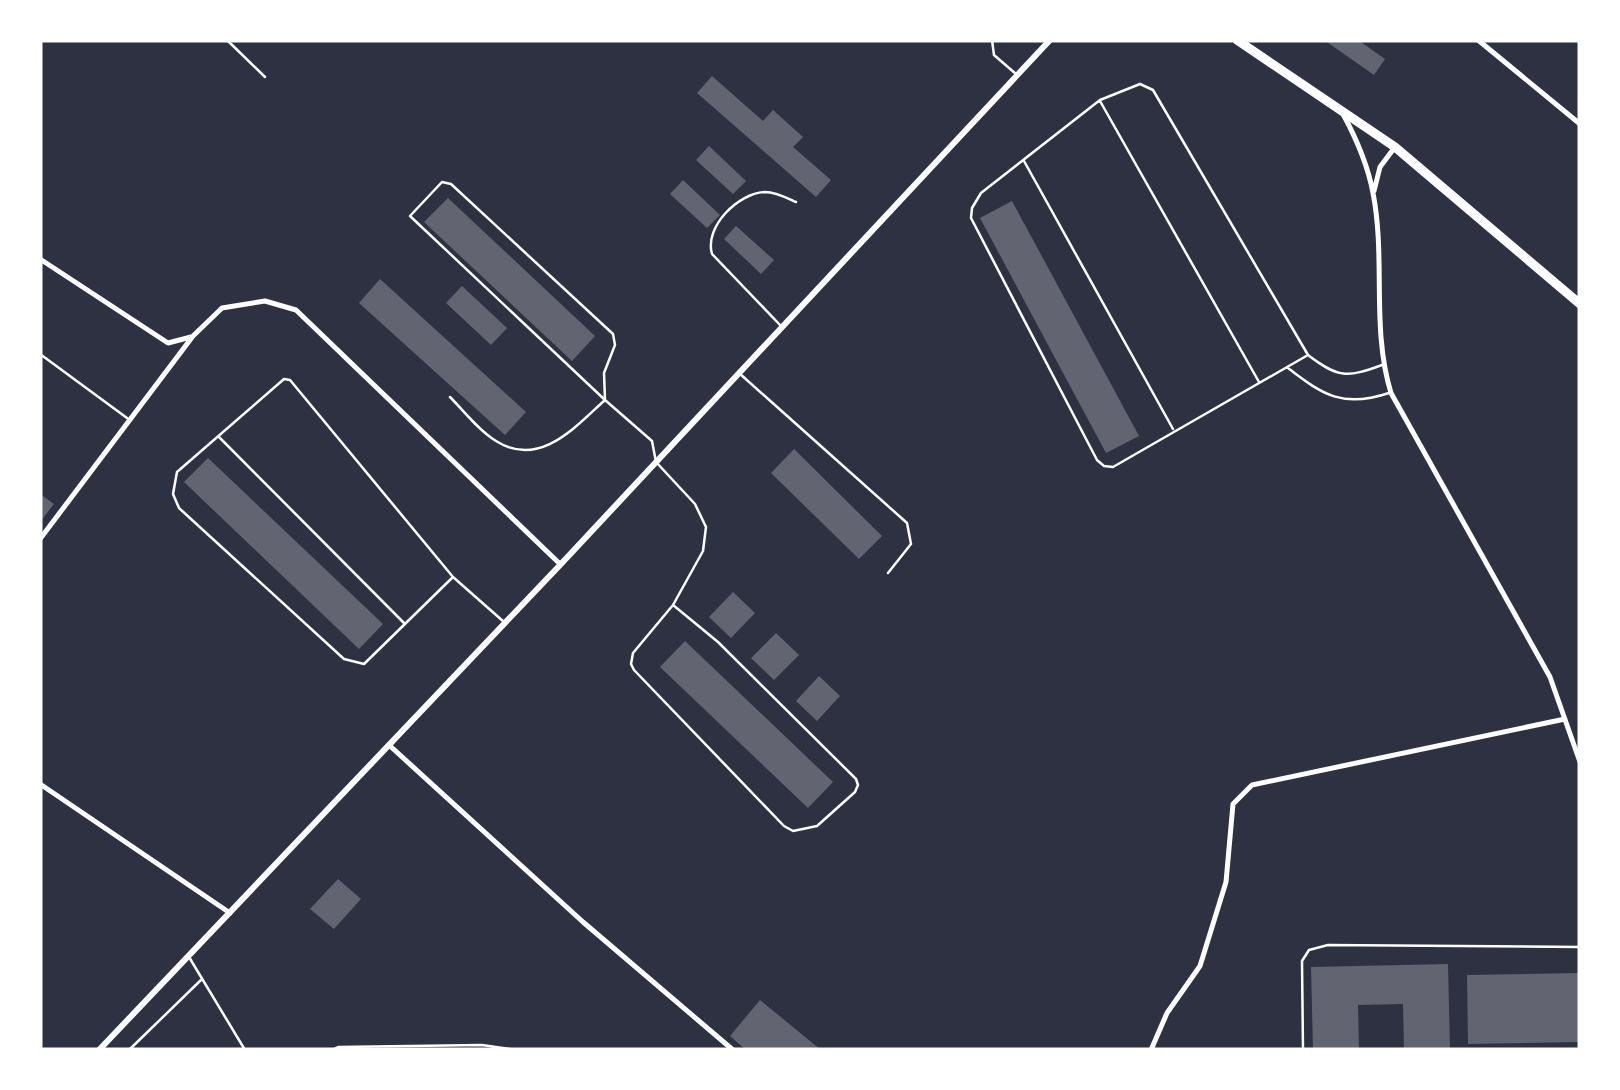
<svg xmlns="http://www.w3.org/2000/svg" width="1620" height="1090" font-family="Manrope,sans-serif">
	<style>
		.building { fill: #626471 }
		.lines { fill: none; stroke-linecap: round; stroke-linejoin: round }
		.service { stroke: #fff; stroke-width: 2.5 }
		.minor { stroke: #fff; stroke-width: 5 }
		.tertiary { stroke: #fff; stroke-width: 6 }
		.primary { stroke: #fff; stroke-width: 9 }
	</style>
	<rect width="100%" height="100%" fill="#2d3142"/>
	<!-- building -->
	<path class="building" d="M1324 40H1358L1385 59 1374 75Z
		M712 76 763 121 773 110 803 137 793 147 831 180 816 197 697 93Z
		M709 146 746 181 733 194 696 160Z
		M683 180 720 215 707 228 670 194Z
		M448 198 595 336 572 361 424 222Z
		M1012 201 1139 436 1106 453 980 218Z
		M736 226 774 260 761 274 724 239Z
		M380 279 526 412 505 435 359 303Z
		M462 286 507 328 491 345 446 303Z
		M794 449 882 536 859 559 771 473Z
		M208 458 383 624 359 649 184 482Z
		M40 494 54 504 40 522Z
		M733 592 755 613 731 638 709 617Z
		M776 633 799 655 774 680 751 658Z
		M685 641 833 782 808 808 660 667Z
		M819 676 840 696 817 721 796 701Z
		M338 879 361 899 334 929 310 909Z
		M1448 964 1450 1050H1404L1403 1004 1358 1005 1359 1050H1313L1311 967Z
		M1579 973 1580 1042 1468 1044 1467 975Z
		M760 1000 821 1050H746L730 1036Z"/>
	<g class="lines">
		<!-- service -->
		<path class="service" d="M227 40 265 77
			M992 40 994 55 1016 74
			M1100 101 1259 382
			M1024 161 1173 429
			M781 326 712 254C704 227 738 193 765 192 776 192 787 198 796 202
			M40 354 127 418
			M1308 355 1113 467 1104 466 1097 460 971 218 972 208 981 193 1100 100 1140 84 1153 90 1308 355C1338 378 1347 378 1382 365
			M1288 368C1324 396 1344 408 1389 393
			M739 373 907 523 911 544 888 573
			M450 397C464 411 479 431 496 441 540 469 576 426 605 400L410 216 442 182 451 184 613 334 615 345 604 373 605 400 652 441 656 462 695 504 706 527 703 551 673 605 633 653 631 664 634 670 784 826 793 831 817 826 855 792 858 785 856 779 718 642 673 605
			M219 437 404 623
			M453 577 364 664 344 659 179 508 173 494 177 472 284 379 290 380 453 577 504 622
			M189 957 245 1050
			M129 1050 201 980
			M332 1050 338 1047 482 1045 516 1050
			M1303 1050 1302 961 1309 950 1328 945 1580 947"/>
		<!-- minor -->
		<path class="minor" d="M1478 40 1580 124
			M1343 114C1356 138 1368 166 1373 193 1386 259 1371 328 1391 393L1550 677 1580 762
			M1374 191 1380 167 1395 147
			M40 259 168 343 191 337
			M40 539 193 336 222 308 265 301 296 310 560 564
			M389 745 583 922 733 1050
			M40 784 230 913
			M1151 1050 1167 1013 1200 966 1226 882 1233 804 1252 785 1565 719"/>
		<!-- tertiary -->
		<path class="tertiary" d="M99 1050 561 564 1050 40"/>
		<!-- primary -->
		<path class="primary" d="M1237 40 1395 147 1580 304"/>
	</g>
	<!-- border -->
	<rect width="1620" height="1090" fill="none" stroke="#ffffff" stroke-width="85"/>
</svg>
